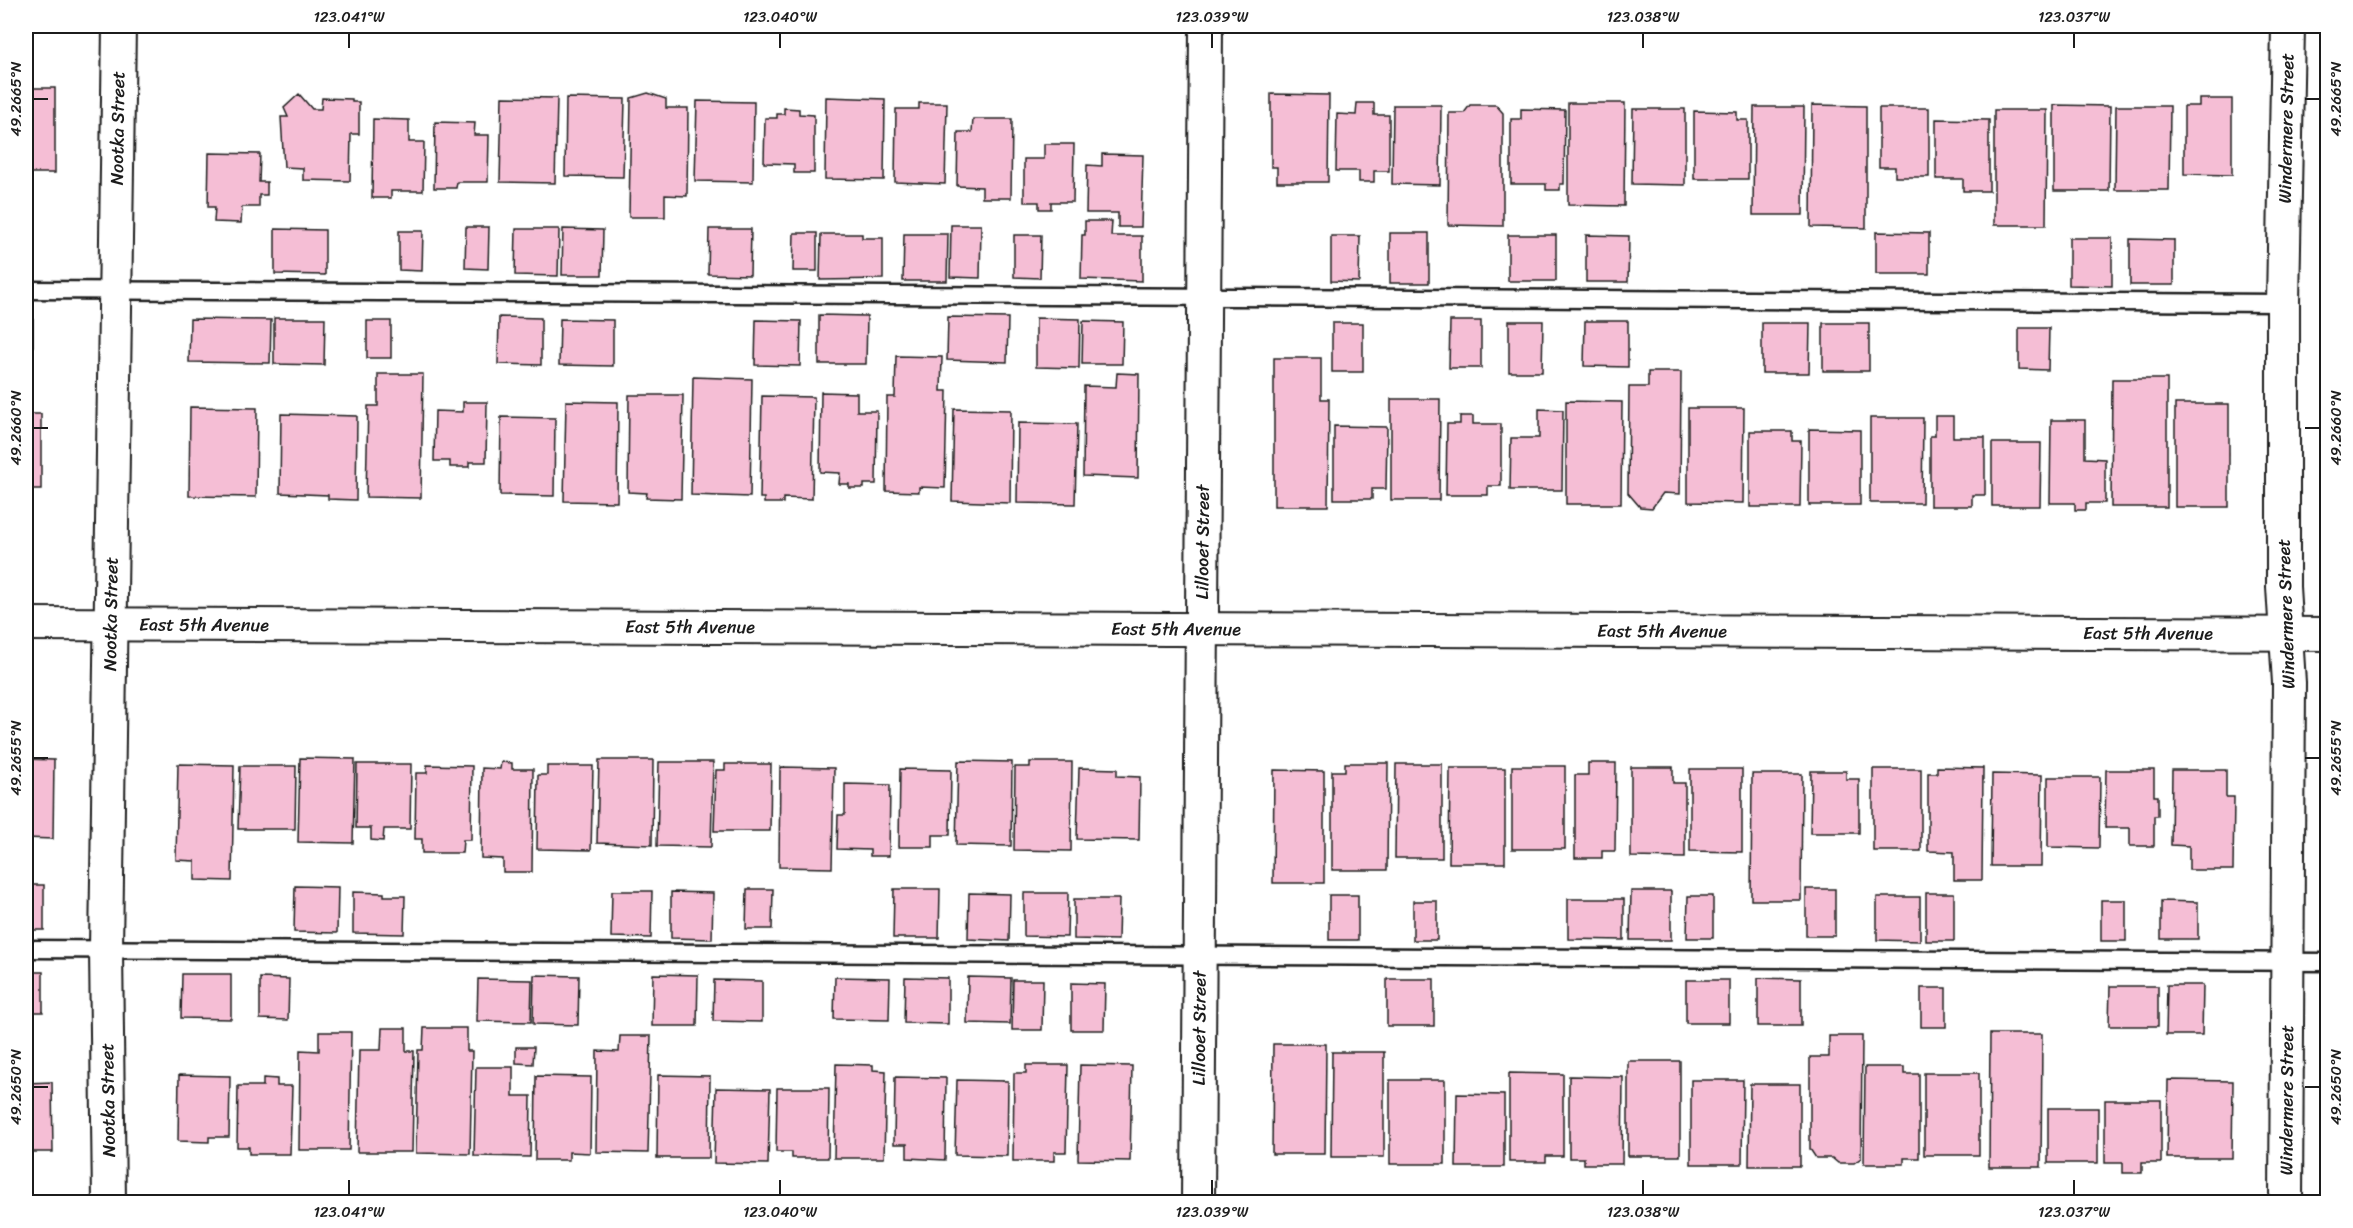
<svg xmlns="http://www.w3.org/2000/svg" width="2353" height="1228" font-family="Sriracha,sans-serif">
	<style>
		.building { fill: #f5bed5; stroke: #1c1c1c; stroke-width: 1.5 }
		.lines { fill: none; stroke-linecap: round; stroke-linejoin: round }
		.service-casing { stroke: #1c1c1c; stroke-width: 21 }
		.minor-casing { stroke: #1c1c1c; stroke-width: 36 }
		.service { stroke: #fff; stroke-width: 16 }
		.minor { stroke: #fff; stroke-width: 32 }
		.ticks { fill: none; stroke: #1c1c1c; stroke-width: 2 }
		.labels { text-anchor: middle; stroke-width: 4.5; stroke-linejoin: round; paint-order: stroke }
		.street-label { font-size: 18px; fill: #1c1c1c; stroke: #fff }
		.neatline { fill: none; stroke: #1c1c1c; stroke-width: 2 }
		.ticks-label { font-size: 15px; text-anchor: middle; fill: #1c1c1c }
	</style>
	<rect width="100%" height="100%" fill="#fff"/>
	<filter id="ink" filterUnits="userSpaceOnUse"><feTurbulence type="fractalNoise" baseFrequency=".0167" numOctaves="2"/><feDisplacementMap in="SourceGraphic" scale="12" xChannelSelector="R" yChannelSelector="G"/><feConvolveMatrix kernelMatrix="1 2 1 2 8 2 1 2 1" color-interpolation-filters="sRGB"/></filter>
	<g filter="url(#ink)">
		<!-- building -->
		<path class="building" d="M26 88H55V173H26Z
			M648 93 666 99V108H688L687 196 665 195V217H629L631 98Z
			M299 94 312 109H321L322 98 352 99V102H359V134H351L350 181 303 180V168L284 167 281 117H288L284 108Z
			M1271 94 1329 95 1328 182H1277V167H1271Z
			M502 97 557 98 555 183 500 182Z
			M826 97 885 99 884 180 825 179Z
			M566 98 625 99 623 177 565 176Z
			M2199 99H2232V175L2184 174V106H2199Z
			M697 101 754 102 753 182 695 181Z
			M919 103H947L945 184 895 182 896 109H919Z
			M1357 103H1374V115H1389V171H1374V182H1359V171H1336L1337 114 1356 115Z
			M1568 103H1625L1624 206 1568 205Z
			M1393 105H1441L1440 185 1392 184Z
			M1470 105H1496L1503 113V226L1448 225 1449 113H1464Z
			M1812 105 1866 106V228L1811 227Z
			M2054 105 2110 106 2109 191H2054Z
			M2116 106H2170L2169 190H2115Z
			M1754 107H1804L1803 215H1753Z
			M784 108 799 109V114L814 115V173H794V164L764 163 765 118H777V114H784Z
			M1879 108H1929V177H1895V167H1879Z
			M1521 109 1565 110 1564 184H1560V190H1546V184H1511V119H1521Z
			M1633 109H1685V185L1632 184Z
			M1994 110H2047L2046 225H1994Z
			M1694 111 1737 112V120H1748V179H1694Z
			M373 119 409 120V142H424L423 191H391V198H372Z
			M973 119H1012L1011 198H982V187L957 186 958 132H972Z
			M1936 119 1989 120V191H1963V179H1936Z
			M435 122 475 123 474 135H489L488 182H457L456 188H434Z
			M1044 144H1074L1073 202H1051V209H1039V202H1024V159H1044Z
			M209 153 260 154 259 182H267V195H259V207H242L241 223 214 222 215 207H208Z
			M1102 154 1143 155 1141 227H1118V213H1086L1087 165 1102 166Z
			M1085 221H1112L1111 236H1142V281L1081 279 1082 235H1085Z
			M951 225H981L980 278 950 277Z
			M466 227H489L488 269 465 268Z
			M275 229 325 230V275L275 274Z
			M516 229H559L558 276 515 275Z
			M563 229 603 230 602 275H562Z
			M709 229H751L750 275 708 274Z
			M399 231H423L422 271 399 270Z
			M1876 232 1929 233V274H1876Z
			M794 233H817V271H793Z
			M1390 233H1429V283H1390Z
			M821 234H862V238H883V279L820 280Z
			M904 234H948L947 281H903Z
			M1014 235H1041L1040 278 1014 277Z
			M1508 235H1556V281H1508Z
			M1586 235 1629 236 1628 282H1586Z
			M1331 236H1360L1359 282 1331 281Z
			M2069 238H2112V286L2069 285Z
			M2130 239 2174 240V285H2130Z
			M26 312H33V358H26Z
			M819 315 867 316 866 364H819Z
			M499 317 541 318V365L498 364Z
			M948 317 1008 318 1007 362 947 360Z
			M274 318H325L324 365 274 364Z
			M1036 318 1080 319 1079 368 1036 367Z
			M190 319 271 320 270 363 189 362Z
			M560 319 613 320V366L559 365Z
			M756 320 801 321 800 366 755 365Z
			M367 321H391V358H367Z
			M1083 321 1123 322 1122 364H1082Z
			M1450 321H1481V368H1449Z
			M1509 321H1543L1542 372H1509Z
			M1585 321H1628V367L1584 366Z
			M1332 323H1363V372H1332Z
			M1762 323H1810L1809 373H1762Z
			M1823 323H1869V371H1823Z
			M2019 328H2049L2048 370 2019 369Z
			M896 356 942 357 941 391H947L945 488 919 487V492L886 491 887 397H895Z
			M1274 358H1321V399H1329L1328 506H1274Z
			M1648 372H1681L1680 494 1663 493 1652 508 1640 507 1628 493 1629 387H1648Z
			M1117 373 1139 374 1138 478 1083 476 1084 386 1116 387Z
			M378 374H423L421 498 366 497 368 406H378Z
			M693 377 752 379 750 497 691 495Z
			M2112 379H2167V507H2111Z
			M821 392 857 393V411H877L876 484H864V488H849V484H839L840 473 820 472Z
			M629 395H683L681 499 646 498 647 493 628 492Z
			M762 396 814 397 812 499 783 498V503H764V498H760Z
			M1391 399H1440L1439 500H1391Z
			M566 401 618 402 617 502 564 501Z
			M1566 401 1622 402 1621 504H1566Z
			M463 402H487L486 462H469V467H450V461H434L435 411 463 412Z
			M2175 404H2229V507H2175Z
			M190 407 257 408 256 497 189 496Z
			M1688 408H1744L1743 503 1688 502Z
			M954 409 1011 410 1010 503 952 501Z
			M1539 409 1563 410 1562 490H1510L1511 438H1539Z
			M26 414H41V489H26Z
			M281 414 357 416 356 500 328 499V495L280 493Z
			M1460 416H1473V424H1501V486H1488V495H1446L1447 424H1460Z
			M1935 416H1953V437H1985V495H1972V506H1930V436H1935Z
			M501 417 555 418 554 496 500 495Z
			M1870 418H1923L1922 503H1870Z
			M2051 420H2085V458L2105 459V503H2086V510H2075V503H2050Z
			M1018 423 1077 424 1075 504 1017 503Z
			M1334 426 1387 427 1386 489H1372V499H1334Z
			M1809 429 1860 430V505H1809Z
			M1750 431H1792V441H1801L1800 507H1750Z
			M1992 443H2041L2040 506H1992Z
			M300 758 355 759 353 843 298 842Z
			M26 759 54 760 53 839 26 838Z
			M599 760H653L652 845 597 843Z
			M958 761 1012 762 1011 846 956 845Z
			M501 762 512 763V769H533L532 872H503V859L481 858 482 768 500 769Z
			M659 762H713L711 847 657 846Z
			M1030 762H1072L1071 851 1014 850 1015 767H1030Z
			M1345 763H1388L1387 870H1332V771H1345Z
			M1588 763H1616L1615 851H1602V858H1575V775H1588Z
			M178 764 234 765 232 881 195 880V861L176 860Z
			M357 764H411L410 829H384L383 841 371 840V828H356Z
			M725 764H771L770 831H714L716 770H725Z
			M1396 764H1442V858H1395Z
			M427 765 472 766 471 840H463L462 853H422V839H415L416 773H427Z
			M240 766H296L295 829H238Z
			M547 766H593L591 850 537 849 538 775H547Z
			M1512 766H1565V849H1512Z
			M780 767 834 768 832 868 779 867Z
			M1631 767H1673V783H1685V858L1631 857Z
			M1937 767 1983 768 1982 880H1954V852L1928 851V773H1937Z
			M1079 768 1117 769V776L1140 777 1139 840 1077 839Z
			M1450 768H1505V863H1449Z
			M900 769 951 770 950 835H933V847H899Z
			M1690 769H1742V852L1690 851Z
			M1873 769H1921V851H1873Z
			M1274 770 1324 771V883H1273Z
			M2106 770H2154V796H2158V816H2154V846H2130V828H2105Z
			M2172 770H2226V797H2234L2233 870H2189V846L2171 845Z
			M1811 771H1846V779H1859V833H1810Z
			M1752 774H1802L1801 900H1751Z
			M1992 774 2042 775 2041 866H1991Z
			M2048 777H2100L2099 848 2048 847Z
			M845 784 890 785 889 856H870V850L837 849 838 815H845Z
			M26 885H44V930H26Z
			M295 886 338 887 337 933 294 932Z
			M747 889H773L772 929H746Z
			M894 889H940L939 938H893Z
			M1806 889H1835V936H1806Z
			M612 891H652L651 938 611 937Z
			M1631 891H1671V940H1630Z
			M353 892 384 893V896H405L404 934 353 933Z
			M671 892 713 893 712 939 671 938Z
			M969 893 1010 894 1009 941 968 939Z
			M1024 893H1068L1067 937 1024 936Z
			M1926 893H1954V941H1926Z
			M1329 895H1358V940H1329Z
			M1688 896H1713V938H1687Z
			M1877 897H1920V941L1877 940Z
			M1074 899H1119L1118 940 1074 939Z
			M1568 899H1624V940L1568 939Z
			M2101 900H2126V941H2101Z
			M1413 901H1437V940H1413Z
			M2161 901 2198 902V939H2161Z
			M26 972H43V1012H26Z
			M182 974H231V1019L181 1018Z
			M653 974 698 975 697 1026H652Z
			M534 975 579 976 578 1025 533 1024Z
			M835 977 890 978 889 1020 834 1019Z
			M905 977 948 978V1024L904 1023Z
			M968 977 1011 978 1010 1024 967 1023Z
			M260 978 289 979 288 1020 260 1019Z
			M1758 978 1801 979V1026H1758Z
			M478 979 532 980 531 1022 477 1021Z
			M1387 979H1434V1026H1387Z
			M714 980 762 981V1022L713 1021Z
			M1013 980H1043L1042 1030H1012Z
			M1686 980H1729V1023H1686Z
			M1071 983 1105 984 1104 1030H1071Z
			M2167 985H2203L2202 1035H2166Z
			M2110 986H2158V1026H2109Z
			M1921 988H1946V1027H1921Z
			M382 1028H406V1051H414L412 1152H357L359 1050H381Z
			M424 1028H467V1051H472L470 1154 416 1153 418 1050H423Z
			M319 1032H351L349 1150H299L300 1050 319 1051Z
			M1990 1034H2042L2041 1167H1989Z
			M620 1036H651L648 1153 596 1152 597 1051 619 1052Z
			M1829 1036H1862L1861 1158 1854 1163H1838L1832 1158H1816L1810 1149V1057H1829Z
			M1273 1044H1326L1325 1154H1272Z
			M516 1047H534L533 1064 516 1063Z
			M1332 1052H1384V1157H1331Z
			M1628 1061H1680V1156H1628Z
			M836 1064 873 1065V1070L886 1071 884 1158H834Z
			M1026 1065H1068L1066 1152H1054V1161H1013L1014 1073H1026Z
			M1080 1065 1132 1066 1130 1161 1078 1160Z
			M476 1067H513V1096H531L530 1157 474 1156Z
			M1865 1067H1904V1074H1919V1158H1904V1164H1864Z
			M1509 1073 1563 1074V1156H1546V1162H1509Z
			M1924 1073H1979V1155H1924Z
			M179 1075 230 1076 229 1137H209V1142L178 1141Z
			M658 1075 710 1076 709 1158H657Z
			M536 1076 591 1077 590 1153 569 1152V1160H535Z
			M1569 1076 1623 1077 1622 1164H1584V1158H1569Z
			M895 1077 946 1078 945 1160 907 1158V1144H894Z
			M263 1078 277 1079V1086H292L290 1154H249V1147H237L238 1086H263Z
			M957 1080 1008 1081 1007 1156 955 1155Z
			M1390 1080H1445V1164H1390Z
			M1691 1080H1743L1742 1164H1691Z
			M2168 1080 2233 1081 2232 1158H2167Z
			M52 1082 53 1152H26V1083Z
			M1750 1084H1800V1166H1749Z
			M716 1088 770 1089 768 1164 714 1163Z
			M777 1088H829L828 1158H792V1152H776Z
			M1457 1094 1504 1095V1167H1456Z
			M2105 1100H2161V1163H2142V1173H2123V1163H2105Z
			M2048 1108H2098V1163H2048Z"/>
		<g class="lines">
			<defs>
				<path id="service" d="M26 290 2283 303
					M26 949 2328 962"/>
				<g id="minor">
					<path id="s1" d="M26 624 2328 634"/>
					<path id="s2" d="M109 1202 106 949 119 26"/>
					<path id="s3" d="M1198 1202 1206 26"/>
					<path id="s4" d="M2286 1202 2289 683 2283 587V303L2288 26"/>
				</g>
			</defs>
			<!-- service casing -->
			<use href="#service" class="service-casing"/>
			<!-- minor casing -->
			<use href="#minor" class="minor-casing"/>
			<!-- service -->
			<use href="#service" class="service"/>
			<!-- minor -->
			<use href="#minor" class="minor"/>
		</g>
	</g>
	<!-- ticks -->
	<path class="ticks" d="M349 33V48M780 33V48M1212 33V48M1643 33V48M2074 33V48M33 99H48M2305 99H2320M33 428H48M2305 428H2320M33 758H48M2305 758H2320M33 1087H48M2305 1087H2320M349 1180V1195M780 1180V1195M1212 1180V1195M1643 1180V1195M2074 1180V1195"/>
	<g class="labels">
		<!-- street labels -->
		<g class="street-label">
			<text dy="6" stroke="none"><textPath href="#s2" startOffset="1074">Nootka Street</textPath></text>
			<text dy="6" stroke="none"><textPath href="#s4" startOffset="1074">Windermere Street</textPath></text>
			<text dy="6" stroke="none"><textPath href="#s3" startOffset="660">Lillooet Street</textPath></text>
			<text dy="6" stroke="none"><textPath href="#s2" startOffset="588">Nootka Street</textPath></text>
			<text transform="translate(2286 614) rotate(-92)" y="6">Windermere Street</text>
			<text dy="6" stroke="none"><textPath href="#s1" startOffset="178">East 5th Avenue</textPath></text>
			<text dy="6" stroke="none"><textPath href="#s1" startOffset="664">East 5th Avenue</textPath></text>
			<text dy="6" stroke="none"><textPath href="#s1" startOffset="1150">East 5th Avenue</textPath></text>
			<text dy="6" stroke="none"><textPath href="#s1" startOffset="1636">East 5th Avenue</textPath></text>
			<text dy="6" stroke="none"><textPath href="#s1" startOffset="2122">East 5th Avenue</textPath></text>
			<text dy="6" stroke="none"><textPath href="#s3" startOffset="174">Lillooet Street</textPath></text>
			<text transform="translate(108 1100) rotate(-91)" y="6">Nootka Street</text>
			<text dy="6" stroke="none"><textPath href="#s4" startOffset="102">Windermere Street</textPath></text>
		</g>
	</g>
	<!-- margin -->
	<rect width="2353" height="1228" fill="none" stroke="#fff" stroke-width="66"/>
	<rect x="33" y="33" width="2287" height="1162" class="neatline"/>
	<g class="ticks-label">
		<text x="349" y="22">123.041°W</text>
		<text x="780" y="22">123.040°W</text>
		<text x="1212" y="22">123.039°W</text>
		<text x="1643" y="22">123.038°W</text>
		<text x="2074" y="22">123.037°W</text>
		<text transform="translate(16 99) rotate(-90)" y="5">49.2665°N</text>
		<text transform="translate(2336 99) rotate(-90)" y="5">49.2665°N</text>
		<text transform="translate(16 428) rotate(-90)" y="5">49.2660°N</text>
		<text transform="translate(2336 428) rotate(-90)" y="5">49.2660°N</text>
		<text transform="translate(16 758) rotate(-90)" y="5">49.2655°N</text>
		<text transform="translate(2336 758) rotate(-90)" y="5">49.2655°N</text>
		<text transform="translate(16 1087) rotate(-90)" y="5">49.2650°N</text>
		<text transform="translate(2336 1087) rotate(-90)" y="5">49.2650°N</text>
		<text x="349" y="1217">123.041°W</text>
		<text x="780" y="1217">123.040°W</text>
		<text x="1212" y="1217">123.039°W</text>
		<text x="1643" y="1217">123.038°W</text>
		<text x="2074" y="1217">123.037°W</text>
	</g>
</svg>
